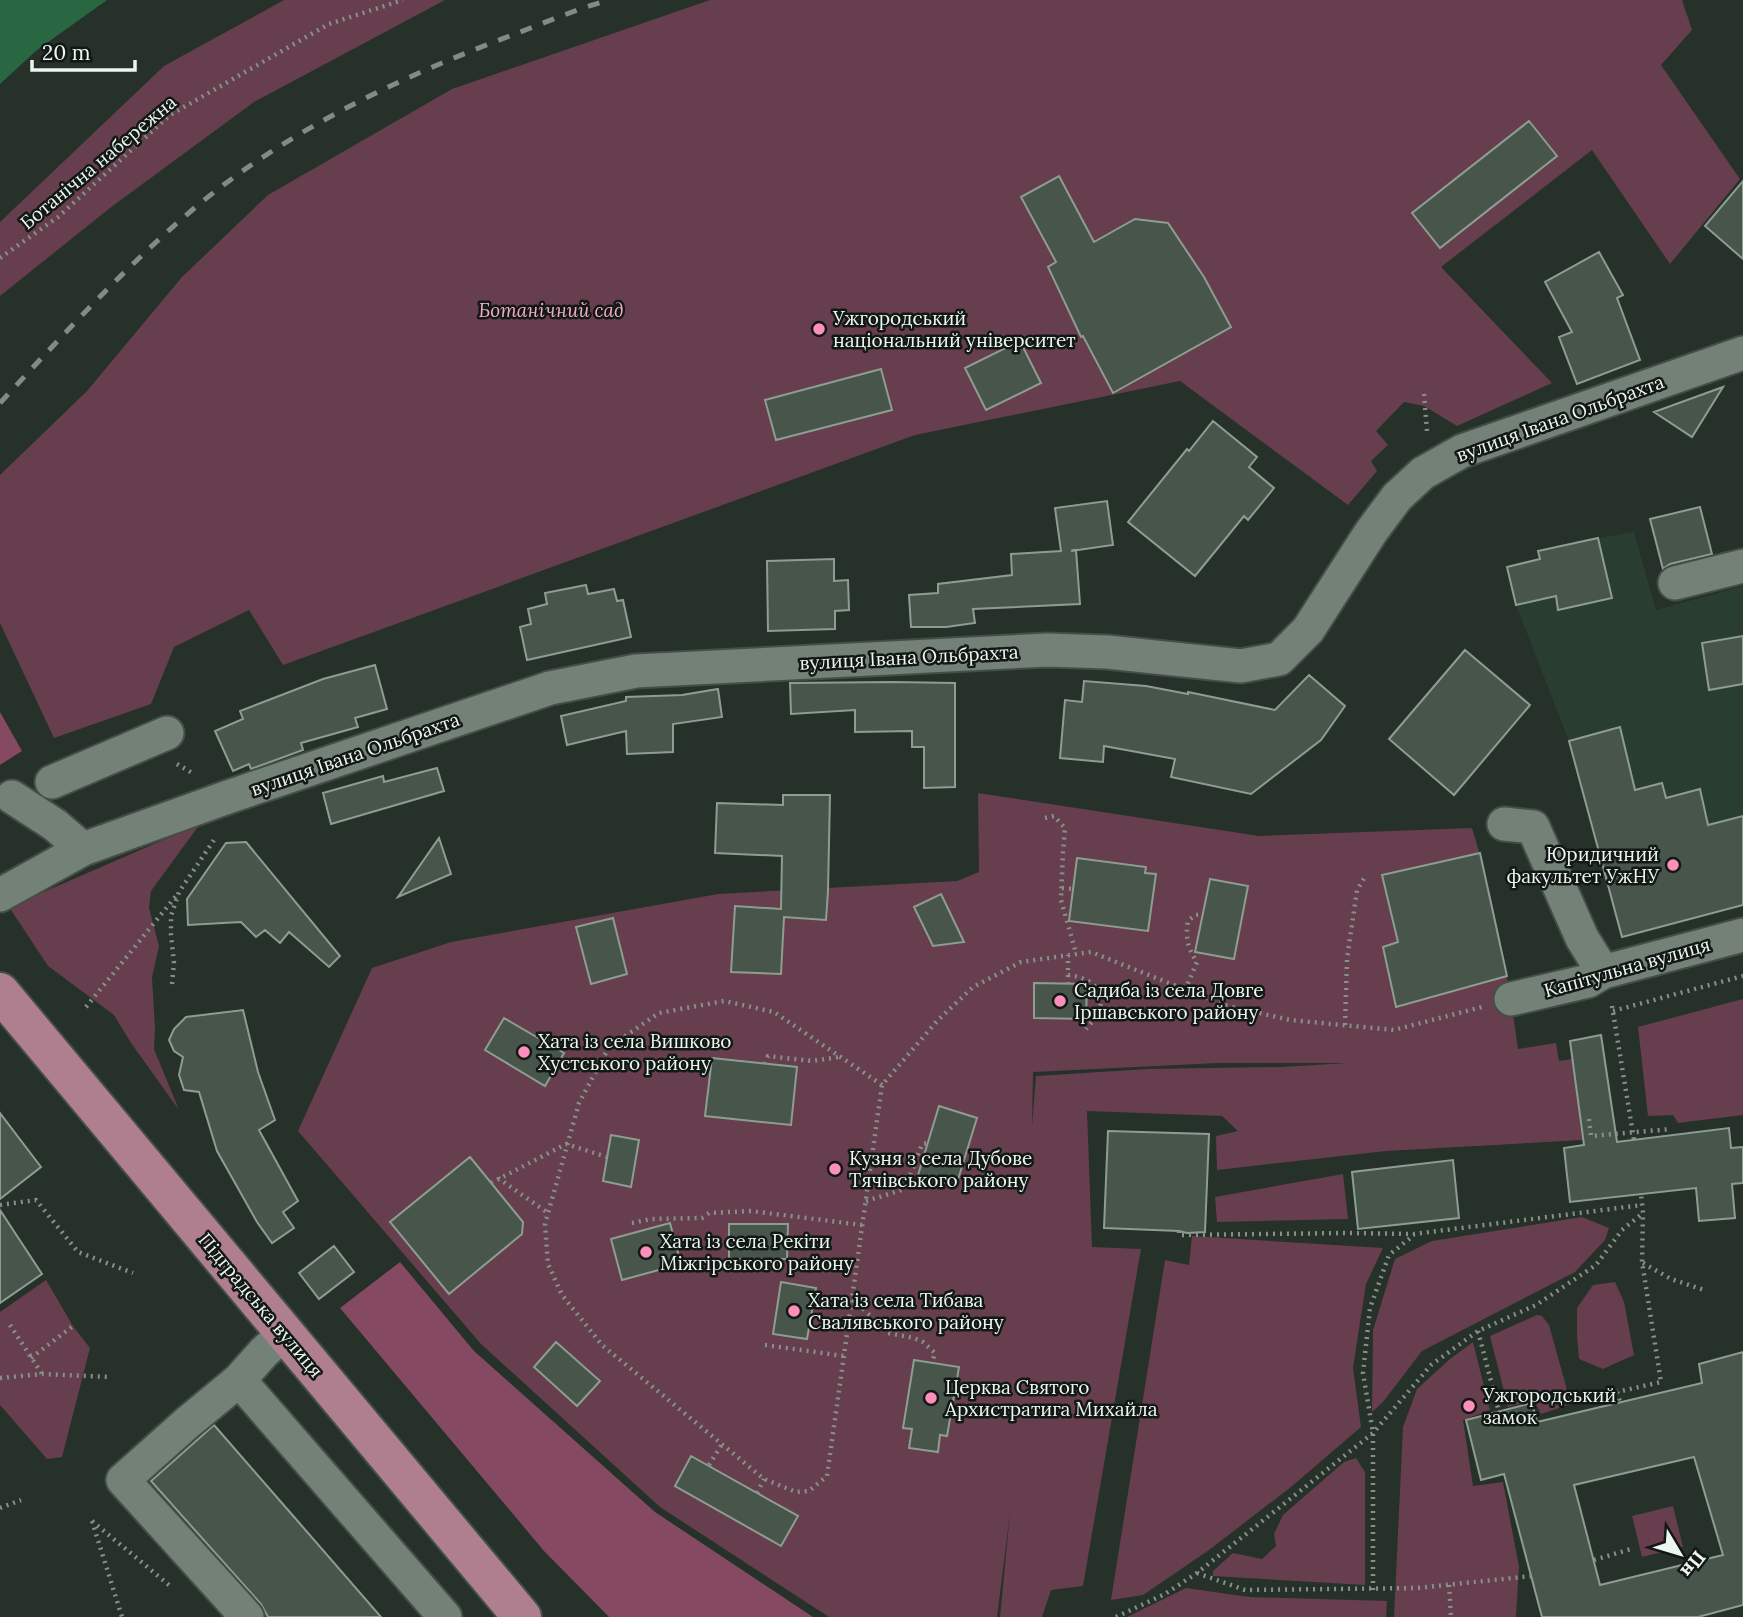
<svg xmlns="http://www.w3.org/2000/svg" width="1743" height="1617" font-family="Lora,serif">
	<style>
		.built { fill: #293d30 }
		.green { fill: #663e4d; fill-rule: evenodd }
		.forest { fill: #854962 }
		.water { fill: #296743 }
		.building { fill: #47554b; stroke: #8e9d92; stroke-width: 2; fill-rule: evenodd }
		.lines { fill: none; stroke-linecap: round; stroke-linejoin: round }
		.minor-casing { stroke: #434e47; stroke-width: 37 }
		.major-casing { stroke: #434e47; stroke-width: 42 }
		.path { stroke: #86918a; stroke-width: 4.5; stroke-dasharray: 2 5; stroke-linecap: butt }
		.minor { stroke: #738177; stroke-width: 33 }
		.major { stroke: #af7f90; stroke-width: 38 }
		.rail { stroke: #828c85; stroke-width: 5; stroke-dasharray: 12 12; stroke-linecap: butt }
		.poi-dot { fill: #fe8ebc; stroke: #121814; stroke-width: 2.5 }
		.labels { text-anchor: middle; stroke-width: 5; stroke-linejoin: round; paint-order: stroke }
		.street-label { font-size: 19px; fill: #edf6f0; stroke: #121814 }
		.park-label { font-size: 19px; font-style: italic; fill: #f5abc7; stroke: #121814 }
		.poi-label { font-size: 19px; fill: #edf6f0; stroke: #121814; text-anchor: start }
	</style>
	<rect width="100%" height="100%" fill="#253129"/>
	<!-- built -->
	<path class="built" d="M1634 532 1656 610 1743 586V905L1622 937 1569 741 1516 605 1507 567 1539 559 1538 551 1598 538Z"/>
	<!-- green -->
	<path class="green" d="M284 0H445L254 102 110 208 0 296V222L164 66Z
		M710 0H1682L1692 30 1661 65 1740 179 1670 264 1592 150 1441 267 1552 383 1457 426 1424 406 1404 402 1376 431 1388 445 1371 461 1377 471 1348 505 1180 381 915 435 283 665 249 610 174 647 151 704 54 738 0 623V475L87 391 182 277 268 195 452 89Z
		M978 793 1259 836 1472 828C1494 899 1508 975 1518 1049L1556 1043 1559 1061 1573 1059 1582 1140 1386 1151 1217 1170 1216 1136 1238 1131 1222 1116 1087 1111 1092 1247 1141 1249 1083 1586 1051 1590 1042 1617H1000L1010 1513 997 1617H829L660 1507 481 1344 298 1131 372 968 451 942 718 894 957 881 979 872ZM1218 1063H1348L1280 1067 1148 1069 1036 1076 1032 1126 1033 1072Z
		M200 824 151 891 149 908 159 946 152 977 155 1029 154 1049 179 1110 131 1043 114 1015 48 966 9 907Z
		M1743 999V1115L1678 1123 1673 1115 1648 1116 1638 1027Z
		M1343 1174 1348 1219 1217 1222 1215 1197Z
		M1582 1217 1609 1228 1605 1240 1575 1272 1422 1351 1383 1402 1372 1412 1373 1330 1395 1259 1432 1241Z
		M1192 1236 1383 1248 1366 1284 1353 1368 1361 1427 1291 1487 1209 1550 1143 1595 1111 1600 1165 1260 1189 1265Z
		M46 1280 73 1326 90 1348 62 1457 47 1459 0 1405V1312Z
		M1615 1282 1624 1302 1634 1355 1603 1369 1579 1359 1577 1337V1308L1593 1285Z
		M1537 1315 1542 1316 1549 1325 1571 1404 1541 1414 1534 1400 1508 1407 1490 1336Z
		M1473 1342 1490 1410 1463 1420 1473 1486 1503 1482 1519 1567 1516 1617H1394L1403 1427 1417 1389 1450 1359Z
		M1356 1458 1365 1472V1585L1213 1576V1571L1233 1553 1262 1559 1276 1546 1274 1534 1283 1515 1344 1462Z
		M1673 1506 1683 1547 1642 1557 1632 1516Z
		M1186 1588 1249 1597 1387 1601 1386 1617H1127Z"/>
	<!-- forest -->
	<path class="forest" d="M0 712 22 751 0 765Z
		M400 1262 474 1351 655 1512 813 1617H609L544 1551 340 1308Z"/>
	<!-- water -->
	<path class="water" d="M0 0H107L37 50 0 84Z"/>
	<!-- building -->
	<path class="building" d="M1529 121 1557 156 1440 248 1412 213Z
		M1059 176 1094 242 1135 219 1168 223 1204 277 1231 327 1113 393 1083 336 1081 337 1048 267 1056 262 1021 197Z
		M1743 181V259L1705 226Z
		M1599 252 1623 295 1617 298 1640 360 1577 384 1559 337 1572 332 1545 282Z
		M1020 341 1041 383 986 410 965 368Z
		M881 369 892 410 776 440 765 400Z
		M1723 387 1692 437 1654 412Z
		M1213 421 1257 457 1249 467 1274 488 1248 520 1244 516 1195 576 1128 522 1187 449 1189 451Z
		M1107 501 1113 545 1071 551 1076 550 1080 604 973 609 975 623 946 627H911L909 595 938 593V584L1012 575 1011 554 1061 551 1055 508Z
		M1700 507 1712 554 1670 564 1663 569 1650 519Z
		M1598 538 1612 598 1558 610 1556 596 1516 605 1507 567 1540 559 1538 551Z
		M834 559V581L848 580 849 610 835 611V629L768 631 767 561Z
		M586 585 588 594 614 589 617 601 623 600 631 637 527 660 520 627 531 624 528 609 547 604 545 593Z
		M1743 636V684L1709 690 1702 643Z
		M1465 650 1530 705 1454 795 1389 739Z
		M375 665 387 709 355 718 358 727 301 743 303 750 251 769 249 764 233 771 215 731 243 719 240 711 323 679Z
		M1309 675 1345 706 1321 740 1251 794 1171 777 1175 759 1104 746 1103 762 1060 758 1065 700 1082 702 1084 681 1146 686 1188 694V692L1275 710Z
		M893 682 955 683V787L924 788V747H912V731L855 732V710L791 714 790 683Z
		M718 689 722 717 673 724V752L627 754 626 731 567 745 561 716 626 701V697L682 695Z
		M1620 727 1635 790 1662 783 1666 798 1700 789 1708 825 1743 816V905L1622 937 1569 741Z
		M437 768 444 791 331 824 323 793 383 776 384 782Z
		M783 795H830L828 891 826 920 784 917 781 974 731 972 735 906 781 909 782 856 715 853 717 803 783 805Z
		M439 838 451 874 398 897Z
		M246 842 340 956 329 967 289 932 280 943 265 930 256 937 241 922 188 925 187 899 226 843Z
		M1480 853 1507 976 1396 1007 1383 947 1398 942 1382 875Z
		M1077 858 1146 867 1145 873 1156 874 1148 931 1069 921Z
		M1210 879 1248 886 1234 959 1195 952Z
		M941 894 964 942 933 946 914 907Z
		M613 918 627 974 591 984 576 927Z
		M1034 983 1087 984 1086 1019 1034 1018Z
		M243 1010 258 1072 275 1120 259 1130 298 1201 283 1212 294 1228 272 1243 257 1222 217 1151 199 1092 184 1090 179 1075 183 1057 174 1051 169 1040 174 1029 186 1017Z
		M504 1018 564 1053 545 1086 485 1050Z
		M1601 1035 1617 1142 1729 1128 1731 1148 1743 1147V1183L1732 1184 1735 1218 1699 1221 1696 1188 1570 1202 1564 1148 1584 1145 1570 1041Z
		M712 1058 797 1067 791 1125 705 1116Z
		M939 1106 977 1118 956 1186 918 1175Z
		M0 1113 41 1167 0 1199Z
		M1108 1131 1209 1134 1205 1232 1187 1233 1179 1231 1104 1228Z
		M611 1135 639 1140 631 1187 603 1181Z
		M470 1157 523 1222 522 1234 449 1294 390 1222Z
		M1453 1160 1459 1218 1358 1229 1352 1172Z
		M0 1210 42 1274 0 1303Z
		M670 1223 681 1264 622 1280 611 1239Z
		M729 1224H788L787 1259H729Z
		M334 1246 354 1272 319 1299 299 1273Z
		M781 1282 816 1288 807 1339 773 1334Z
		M556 1342 600 1381 577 1406 534 1367Z
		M1743 1352V1605L1698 1617H1542L1504 1474 1481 1480 1466 1420 1532 1403 1537 1422 1702 1383 1699 1364ZM1694 1457 1723 1555 1600 1585 1574 1485Z
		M914 1360 959 1367 947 1436 940 1435 938 1452 909 1448 912 1429 903 1428Z
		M214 1425 295 1518 381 1617H268L261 1604 151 1481Z
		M691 1456 798 1516 781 1546 675 1486Z"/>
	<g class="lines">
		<defs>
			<path id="minor" d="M1675 583 1743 566
				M52 782 167 733
				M12 797 55 825 83 849
				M1504 824 1533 827 1582 938 1603 972
				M0 895 83 849 228 797 550 688 636 671 1047 650 1107 652 1241 666 1279 659 1308 630 1371 532 1397 497 1423 473 1462 451 1743 353
				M1511 999 1588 981 1603 972 1743 935
				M239 1380 445 1617
				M247 1617 123 1480 187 1423 239 1380 264 1352 285 1333"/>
			<path id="major" d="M0 992 522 1617"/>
		</defs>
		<!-- minor casing -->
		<use href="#minor" class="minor-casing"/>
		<!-- major casing -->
		<use href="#major" class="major-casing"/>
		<!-- path -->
		<path class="path" d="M0 258 58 217 170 115 329 24 403 0
			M1424 394 1427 431
			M177 764 194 774
			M1045 818 1054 816 1065 828 1063 851 1061 900 1076 953
			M1062 888 1073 889
			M1068 975C1086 977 1108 988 1099 1010 1097 1017 1091 1023 1086 1029
			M172 984 174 963 171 935V916L179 892 214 840
			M1068 984V955
			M1185 990 1197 962C1188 949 1185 937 1188 921L1195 915 1203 914
			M1612 1006 1634 1140
			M86 1007 176 896
			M1613 1011 1743 976
			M1345 1025 1347 959 1357 890 1366 875
			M765 1064 768 1056 812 1061 839 1057
			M882 1085 774 1012 724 1001 659 1013 609 1047 579 1103 545 1224 548 1264 562 1295 602 1345 764 1479 796 1492 809 1491 827 1476 882 1085 937 1021 973 987 1021 962 1091 952 1224 1005 1290 1020 1394 1030 1482 1007
			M1589 1119 1591 1136 1671 1129
			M498 1178 548 1213
			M491 1183 566 1144 607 1157
			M866 1201 905 1189 922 1144 928 1143
			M0 1205 36 1200 78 1252 133 1273
			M632 1223 651 1219 702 1218 709 1213 751 1211 862 1225
			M1179 1231V1235L1347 1233 1414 1234 1642 1205
			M1643 1263 1671 1279 1704 1290
			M853 1299 888 1333 914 1338 923 1342 935 1353 932 1363
			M10 1325 42 1374
			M1478 1331 1499 1412
			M765 1345 844 1356
			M31 1358 73 1326
			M0 1378 42 1374 109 1377
			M1617 1392 1620 1402
			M1582 1400 1661 1382 1642 1262 1643 1213 1641 1194
			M709 1465 722 1444
			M757 1493 764 1479
			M0 1508 21 1500
			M92 1521 169 1585
			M92 1521 122 1617
			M1594 1560 1631 1549
			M1197 1573 1245 1590 1418 1588 1531 1576
			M1449 1585 1451 1617
			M1373 1590V1433L1363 1373 1370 1308 1389 1255 1414 1235
			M1116 1617 1165 1594 1197 1573 1373 1433 1431 1365 1478 1331 1536 1305 1596 1265 1622 1230 1643 1213"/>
		<!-- minor -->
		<use href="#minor" class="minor"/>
		<!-- major -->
		<use href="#major" class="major"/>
		<!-- rail -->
		<path class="rail" d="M0 403C61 337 122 270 191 211 285 131 400 77 515 34 546 22 577 9 609 0"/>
	</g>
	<!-- markers -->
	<g class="poi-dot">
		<circle cx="819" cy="329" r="7"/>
		<circle cx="1673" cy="865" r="7"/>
		<circle cx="1060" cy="1001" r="7"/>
		<circle cx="524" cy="1052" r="7"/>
		<circle cx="835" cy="1169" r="7"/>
		<circle cx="646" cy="1252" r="7"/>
		<circle cx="794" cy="1311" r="7"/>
		<circle cx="931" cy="1398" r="7"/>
		<circle cx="1469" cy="1406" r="7"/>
	</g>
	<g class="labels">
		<!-- street labels -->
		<g class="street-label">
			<text transform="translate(98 162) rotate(-40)" y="7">Ботанічна набережна</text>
			<text transform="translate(1560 418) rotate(-20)" y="7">вулиця Івана Ольбрахта</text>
			<text transform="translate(909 657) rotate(-3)" y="7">вулиця Івана Ольбрахта</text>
			<text transform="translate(355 754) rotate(-19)" y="7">вулиця Івана Ольбрахта</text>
			<text transform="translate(1627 967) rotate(-16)" y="7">Капітульна вулиця</text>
			<text transform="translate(261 1305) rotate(50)" y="7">Підградська вулиця</text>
		</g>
		<!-- park labels -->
		<g class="park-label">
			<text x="551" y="317">Ботанічний сад</text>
		</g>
		<!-- poi labels -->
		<g class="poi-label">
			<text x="833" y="325">Ужгородський<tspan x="833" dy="22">національний університет</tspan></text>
			<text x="1659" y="861" text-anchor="end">Юридичний<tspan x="1659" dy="22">факультет УжНУ</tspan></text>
			<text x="1074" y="997">Садиба із села Довге<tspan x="1074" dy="22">Іршавського району</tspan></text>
			<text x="538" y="1048">Хата із села Вишково<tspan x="538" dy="22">Хустського району</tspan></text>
			<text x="849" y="1165">Кузня з села Дубове<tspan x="849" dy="22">Тячівського району</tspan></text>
			<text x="660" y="1248">Хата із села Рекіти<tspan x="660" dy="22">Міжгірського району</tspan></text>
			<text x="808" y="1307">Хата із села Тибава<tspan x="808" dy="22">Свалявського району</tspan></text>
			<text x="945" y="1394">Церква Святого<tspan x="945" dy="22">Архистратига Михайла</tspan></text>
			<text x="1483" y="1402">Ужгородський<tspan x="1483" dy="22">замок</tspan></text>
		</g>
	</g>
	<!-- north arrow -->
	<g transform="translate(1680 1554) rotate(128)" stroke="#121814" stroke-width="5" paint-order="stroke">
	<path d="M0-5L12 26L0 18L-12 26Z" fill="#edf6f0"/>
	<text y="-10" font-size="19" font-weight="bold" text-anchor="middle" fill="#edf6f0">Пн</text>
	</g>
	<!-- scale -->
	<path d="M32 60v10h103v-10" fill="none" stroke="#edf6f0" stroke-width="3.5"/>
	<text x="42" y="60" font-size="21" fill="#edf6f0" stroke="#121814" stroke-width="5" paint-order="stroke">20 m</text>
</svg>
